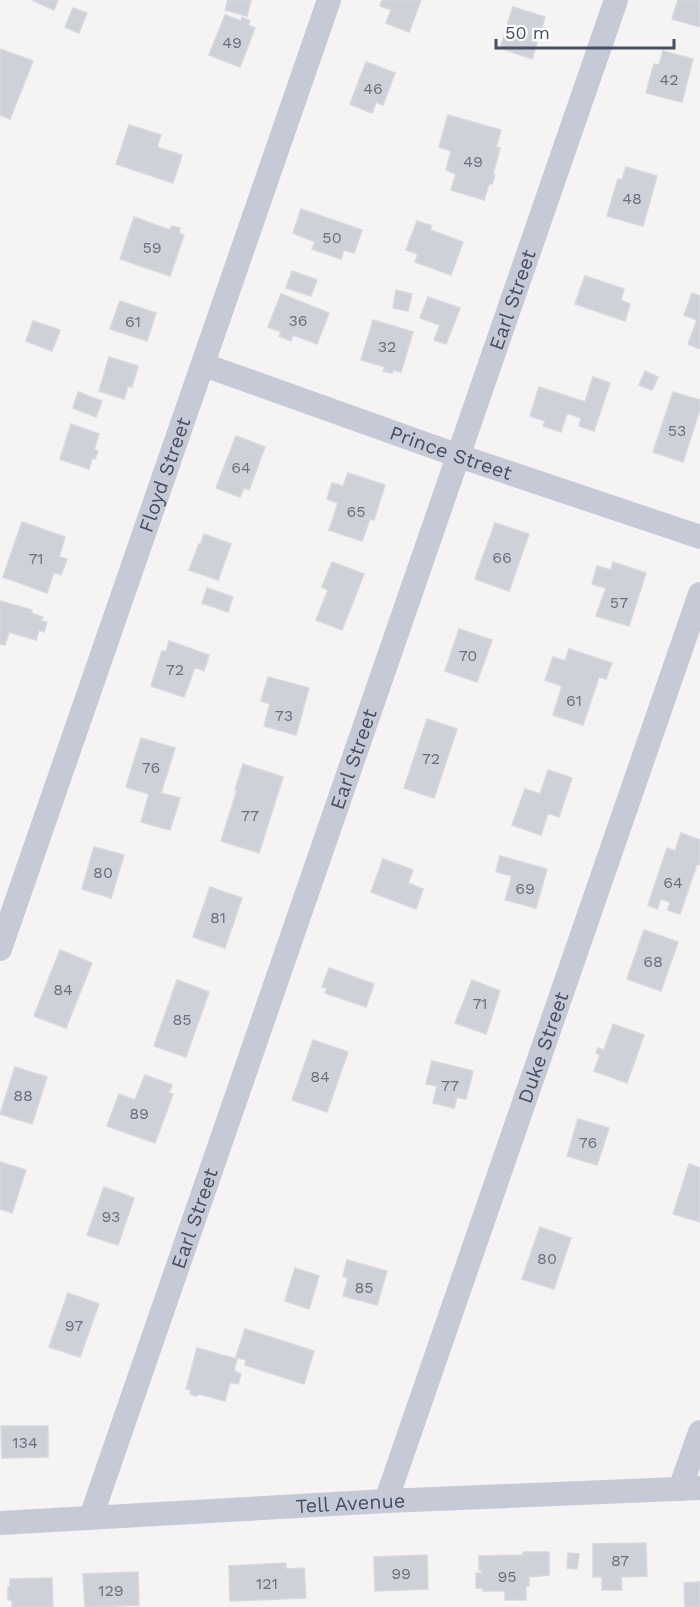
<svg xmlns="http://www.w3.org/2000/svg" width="700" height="1607" font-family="'Work Sans',sans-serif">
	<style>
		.building { fill: #cfd1d8; stroke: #d7d7de; stroke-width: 1.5 }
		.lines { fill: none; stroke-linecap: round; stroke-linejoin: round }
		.street { stroke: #c6cad7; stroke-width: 24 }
		.labels { text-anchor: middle; stroke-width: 4.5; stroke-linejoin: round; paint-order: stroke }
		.number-label { font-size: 16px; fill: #6a7080 }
		.street-label { font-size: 20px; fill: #494f62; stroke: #fff }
	</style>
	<rect width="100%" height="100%" fill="#f5f3f3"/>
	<!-- building -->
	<path class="building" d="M32 0H58L54 10Z
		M228 0H251L247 16 225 10Z
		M382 0H421L409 32 386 23 391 10 380 6Z
		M678 0H700V27L672 19Z
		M513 7 545 17 532 59 500 48Z
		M73 8 87 13 79 33 65 27Z
		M225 15 241 21 242 17 250 21 248 25 255 28 240 67 209 55Z
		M0 49 33 61 10 119 0 115Z
		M663 51 693 59 682 102 646 93 654 64 659 65Z
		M366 62 395 73 383 105 376 102 372 113 350 104Z
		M448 115 501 130 496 147 500 148 493 174 495 175 492 184H489L484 200 451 190 456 174 446 170 451 151 439 147Z
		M129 125 161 135 157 147 182 155 173 183 116 164Z
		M626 167 657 176 643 226 607 216 618 179 622 180Z
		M301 209 362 230 354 253 344 250 341 259 312 249 315 242 293 233Z
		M134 217 170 230 172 226 180 228 179 233 184 235 170 276 120 259Z
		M417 221 432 226 430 230 463 242 451 275 415 262 418 254 406 250Z
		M292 271 317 280 311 296 286 288Z
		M585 276 624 289 621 300 630 304 625 321 575 304Z
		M396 290 412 294 408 311 393 308Z
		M692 293 700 296V349L688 344 697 320 684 315Z
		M281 294 329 313 317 344 293 335 291 341 279 336 281 332 268 327Z
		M428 297 460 308 446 344 434 340 440 325 420 318Z
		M120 301 156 313 147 341 110 329Z
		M373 320 413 332 401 372 393 370 392 373 383 371 385 367 361 360Z
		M33 321 60 330 52 351 26 341Z
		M109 357 138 366 132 387 128 386 124 399 99 391Z
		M645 371 658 377 652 390 639 385Z
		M593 377 610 383 594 431 579 426 581 418 567 413 561 432 543 426 545 421 530 416 539 387 585 402Z
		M78 392 102 401 96 417 73 408Z
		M673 392 700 400V409L683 462 653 452Z
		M71 424 99 434 94 450 98 451 95 459 92 458 89 469 60 459Z
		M236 436 265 447 249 490 244 488 240 497 216 488Z
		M348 473 385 485 374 520 370 519 362 541 329 530 338 503 327 499 332 483 343 486Z
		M22 522 65 537 59 557 67 559 61 575 54 572 47 593 3 577Z
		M495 523 529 534 509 591 475 579Z
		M204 534 231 544 218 580 189 570 199 544H201Z
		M332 562 364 574 342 630 316 620 328 590 322 587Z
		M613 562 646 573 629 626 596 616 606 588 592 584 597 566 611 570Z
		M207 588 233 597 228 612 202 603Z
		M0 601 32 610 31 613 43 617 41 621 47 622 44 632 39 630 36 640 9 632 5 645 0 644Z
		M459 629 492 640 477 682 445 671Z
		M169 641 209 655 204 671 195 667 184 697 151 686 162 651 166 652Z
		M569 649 612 663 606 679 599 677 583 725 553 715 562 686 545 680 553 657 565 661Z
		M268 677 309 688 296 735 264 726 270 704 261 701Z
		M427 719 457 729 434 798 404 788Z
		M141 738 175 748 161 793 180 798 170 830 141 822 149 794 126 787Z
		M243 764 283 777 259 853 221 841 237 790H235Z
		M548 770 572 778 559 817 548 813 541 835 512 825 525 789 540 794Z
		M681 833 700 840V865L697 864 680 914 668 910 670 902 661 899 657 909 648 905 667 848 675 851Z
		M94 847 124 855 111 898 82 889Z
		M500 856 547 869 536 908 505 900 512 876 496 872Z
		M383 859 413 870 408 883 423 889 416 909 371 892Z
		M210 887 242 898 225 948 193 937Z
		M644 930 678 942 661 991 627 979Z
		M60 950 92 963 66 1028 34 1016Z
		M329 968 374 984 366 1007 325 993 327 988 322 987Z
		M177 980 209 992 186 1057 154 1046Z
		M472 980 500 991 486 1034 455 1023Z
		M613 1024 644 1035 627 1083 594 1071 600 1055 596 1053 598 1048 604 1050Z
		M313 1040 348 1052 327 1112 292 1100Z
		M432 1061 473 1071 466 1099 457 1097 454 1108 433 1103 437 1086 426 1084Z
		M15 1067 47 1077 32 1124 0 1114Z
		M145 1075 172 1085 169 1093 173 1094 155 1143 107 1126 119 1094 135 1100Z
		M578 1119 609 1128 597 1165 567 1156Z
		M0 1162 26 1170 12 1213 0 1209Z
		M689 1164 700 1168V1222L673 1214Z
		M104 1187 134 1198 118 1245 87 1235Z
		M540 1227 571 1238 554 1289 522 1279Z
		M347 1260 387 1271 377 1305 343 1296 348 1278 343 1276Z
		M295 1268 319 1276 309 1309 285 1301Z
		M68 1293 99 1304 80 1357 49 1347Z
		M245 1329 314 1351 304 1384 245 1365 246 1360 236 1357Z
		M197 1348 237 1359 234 1371 241 1374 238 1384 230 1382 225 1401 199 1394 196 1396 190 1394 191 1390 186 1389Z
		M1 1426H48V1457L2 1458Z
		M646 1543 647 1576 621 1577 622 1590H602V1577H593V1544Z
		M523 1552H549V1575L529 1577V1586H526V1600H505V1591H483V1588H476V1573H482V1570H479V1556L523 1555Z
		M568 1553 579 1554 577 1569 567 1568Z
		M427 1555 428 1589 375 1591 374 1557Z
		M286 1563V1569L304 1568 306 1598 230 1601 229 1566Z
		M138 1572 139 1605 85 1607 83 1574Z
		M52 1578 53 1607H12V1600H8V1587H10V1579Z
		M700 1582V1607H685L684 1583Z"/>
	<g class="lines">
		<!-- street -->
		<g class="street">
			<path id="s1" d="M204 365 459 456 700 537"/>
			<path id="s2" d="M0 949 329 0"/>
			<path d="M680 1489 700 1432"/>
			<path id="s3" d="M386 1501 700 594"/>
			<path id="s4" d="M91 1517 616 0"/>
			<path id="s5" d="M0 1523 386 1501 700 1488"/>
		</g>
	</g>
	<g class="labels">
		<!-- number labels -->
		<g class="number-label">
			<text x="232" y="48">49</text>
			<text x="669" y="85">42</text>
			<text x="373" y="94">46</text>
			<text x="473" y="167">49</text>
			<text x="632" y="204">48</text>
			<text x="332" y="243">50</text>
			<text x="152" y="253">59</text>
			<text x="298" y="326">36</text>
			<text x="133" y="327">61</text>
			<text x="387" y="352">32</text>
			<text x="677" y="436">53</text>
			<text x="241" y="473">64</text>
			<text x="356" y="517">65</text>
			<text x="502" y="563">66</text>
			<text x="36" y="564">71</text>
			<text x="619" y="608">57</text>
			<text x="468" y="661">70</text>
			<text x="175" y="675">72</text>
			<text x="574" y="706">61</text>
			<text x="284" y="721">73</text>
			<text x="431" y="764">72</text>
			<text x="151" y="773">76</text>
			<text x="250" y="821">77</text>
			<text x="103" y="878">80</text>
			<text x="673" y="888">64</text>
			<text x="525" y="894">69</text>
			<text x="218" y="923">81</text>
			<text x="653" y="967">68</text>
			<text x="63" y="995">84</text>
			<text x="480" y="1009">71</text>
			<text x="182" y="1025">85</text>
			<text x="320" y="1082">84</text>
			<text x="450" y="1091">77</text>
			<text x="23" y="1101">88</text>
			<text x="139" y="1119">89</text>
			<text x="588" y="1148">76</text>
			<text x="111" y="1222">93</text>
			<text x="547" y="1264">80</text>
			<text x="364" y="1293">85</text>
			<text x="74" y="1331">97</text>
			<text x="25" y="1448">134</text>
			<text x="620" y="1566">87</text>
			<text x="401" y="1579">99</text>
			<text x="507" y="1582">95</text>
			<text x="267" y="1589">121</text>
			<text x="111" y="1596">129</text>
		</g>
		<!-- street labels -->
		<g class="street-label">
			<text dy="7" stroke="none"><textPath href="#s4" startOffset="1288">Earl Street</textPath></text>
			<text dy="7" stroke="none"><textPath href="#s1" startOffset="262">Prince Street</textPath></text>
			<text dy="7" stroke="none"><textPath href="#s2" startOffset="502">Floyd Street</textPath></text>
			<text dy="7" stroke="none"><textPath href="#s4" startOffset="802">Earl Street</textPath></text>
			<text dy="7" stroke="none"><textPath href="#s3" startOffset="480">Duke Street</textPath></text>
			<text dy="7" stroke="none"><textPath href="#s4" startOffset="316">Earl Street</textPath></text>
			<text dy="7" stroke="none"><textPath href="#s5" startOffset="351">Tell Avenue</textPath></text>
		</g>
	</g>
	<!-- scale -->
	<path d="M496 39v9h178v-9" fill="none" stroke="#494f62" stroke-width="3"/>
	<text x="505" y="39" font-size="18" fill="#494f62" stroke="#ffffff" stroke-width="4.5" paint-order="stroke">50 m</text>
</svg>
